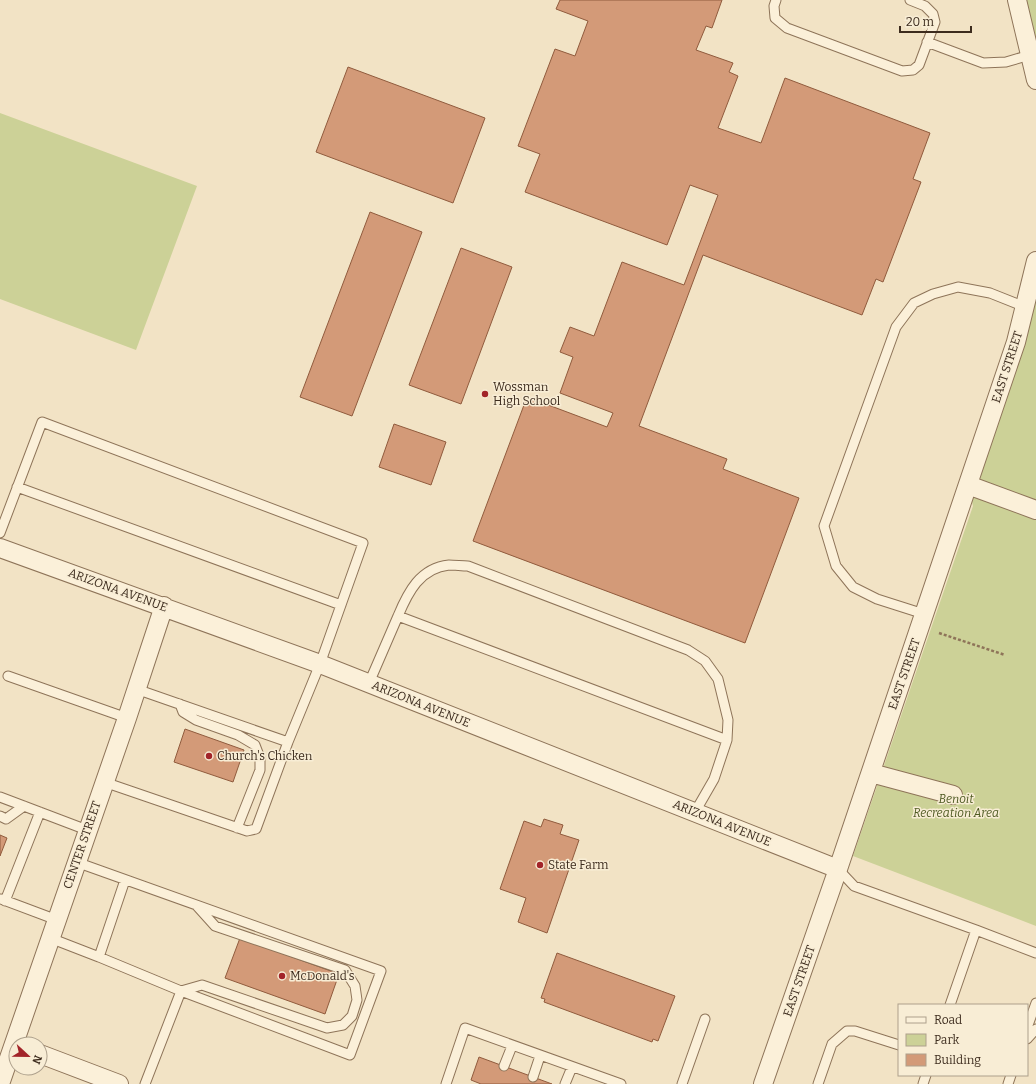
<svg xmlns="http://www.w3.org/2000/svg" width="1036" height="1084" font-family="Bitter,serif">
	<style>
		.green { fill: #ccd197 }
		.building { fill: #d39a78; stroke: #905b3d }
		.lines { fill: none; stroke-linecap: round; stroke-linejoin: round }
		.service-casing { stroke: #8e7459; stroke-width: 11 }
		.minor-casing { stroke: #8e7459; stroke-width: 20 }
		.path { stroke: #8e7459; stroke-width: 2.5; stroke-dasharray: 3 2; stroke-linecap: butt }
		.service { stroke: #fbf0d9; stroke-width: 9 }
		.minor { stroke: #fbf0d9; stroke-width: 18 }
		.poi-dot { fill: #a22429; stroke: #f8edd5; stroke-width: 1.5 }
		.labels { text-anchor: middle; stroke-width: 3; stroke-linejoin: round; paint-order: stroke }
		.street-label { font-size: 12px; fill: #3d2c1e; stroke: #f8edd5 }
		.poi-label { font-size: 12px; fill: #3d2c1e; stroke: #f8edd5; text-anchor: start }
		.park-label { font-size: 12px; font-style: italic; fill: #4f5b23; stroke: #f8edd5 }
	</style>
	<rect width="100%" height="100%" fill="#f2e3c5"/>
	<!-- green -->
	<path class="green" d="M1017 0H1036V80Z
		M0 113 197 186 136 350 0 299Z
		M1036 261V926L853 856 973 506 968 485Z"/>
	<!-- building -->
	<path class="building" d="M560 0H722L712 28 706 26 696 50 733 63 729 72 738 76 718 128 761 143 785 78 930 133 913 179 921 182 883 282 876 279 862 315 703 255 639 426 727 459 723 469 799 498 745 643 473 541 527 397 607 427 613 413 560 393 573 357 560 352 570 327 594 336 622 262 684 285 718 195 690 185 667 245 525 192 540 154 518 146 555 49 575 56 588 21 556 9Z
		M348 67 485 118 453 203 316 152Z
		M370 212 422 232 352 416 300 397Z
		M461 248 512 267 461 404 409 385Z
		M394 424 446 442 431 485 379 467Z
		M185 729 244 750 233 782 174 762Z
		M544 819 563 825 560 834 579 840 547 933 518 922 526 898 500 889 524 821 541 827Z
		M0 835 7 838 0 856Z
		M240 938 339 974 325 1014 225 978Z
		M557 953 675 996 658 1041 653 1039 652 1042 544 1002 545 999 541 998Z
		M479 1057 552 1084H481L471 1080Z"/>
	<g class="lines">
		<defs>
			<path id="service" d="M776 0 774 6 775 18 787 28 902 71 913 70 919 65 935 22 933 14 925 6 910 0
				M927 42 983 63 1006 62 1030 55
				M17 487 341 605
				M0 533 42 422 363 543 320 664 288 742 256 829 247 831 104 782
				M924 614 877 599 853 587 836 566 824 526 896 327 914 303 933 294 958 287 990 293 1025 307
				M398 616C408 592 420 568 449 565 455 565 462 566 468 566L688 650 705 661 718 679 728 720 727 740
				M8 676 127 718
				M369 683 398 616 727 740 714 779 695 812
				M136 689 288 742
				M180 704 183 712 196 720 238 735 255 745 260 758V770L237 828
				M0 797 87 830
				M0 816 6 819 24 806
				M838 869 854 886 976 930 950 1005
				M1 899 57 920
				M5 901 40 812
				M976 930 1036 953
				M50 938 99 957 181 991 350 1055 381 971 76 862
				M99 957 125 880
				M181 991 202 985 327 1028 343 1025 352 1016 357 1000 355 986 345 970 215 926 197 906
				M1027 1028 1036 1003
				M1027 1039 1036 1029
				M504 1066 512 1046
				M533 1077 540 1056
				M145 1084 181 991
				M446 1084 465 1028 621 1084
				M565 1084 572 1067
				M682 1084 705 1019
				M818 1084 832 1044 847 1031H855L899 1045
				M923 1084 926 1075
				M1008 1084 1011 1075"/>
			<path id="minor" d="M1017 0 1036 80
				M968 485 1036 510
				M0 548 320 664 838 869
				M871 773 953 795
				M40 1054 119 1084
				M0 1084 127 718 164 606
				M763 1084 838 869 1016 342 1036 261"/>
		</defs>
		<!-- service casing -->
		<use href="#service" class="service-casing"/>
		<!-- minor casing -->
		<use href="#minor" class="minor-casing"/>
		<!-- path -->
		<path class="path" d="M939 633 1005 655"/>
		<!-- service -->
		<use href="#service" class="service"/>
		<!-- minor -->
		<use href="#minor" class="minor"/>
	</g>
	<!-- markers -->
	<g class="poi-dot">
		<circle cx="485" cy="394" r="4"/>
		<circle cx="209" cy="756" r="4"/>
		<circle cx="540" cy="865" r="4"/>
		<circle cx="282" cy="976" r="4"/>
	</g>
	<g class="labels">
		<!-- street labels -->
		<g class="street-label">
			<text transform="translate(1007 367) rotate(-72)" y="4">EAST STREET</text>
			<text transform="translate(118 590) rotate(20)" y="4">ARIZONA AVENUE</text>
			<text transform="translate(904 674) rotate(-71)" y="4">EAST STREET</text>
			<text transform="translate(421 704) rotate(22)" y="4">ARIZONA AVENUE</text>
			<text transform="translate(722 823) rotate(22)" y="4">ARIZONA AVENUE</text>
			<text transform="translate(82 845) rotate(-71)" y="4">CENTER STREET</text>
			<text transform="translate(799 981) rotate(-71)" y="4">EAST STREET</text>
		</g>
		<!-- poi labels -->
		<g class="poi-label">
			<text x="493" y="391">Wossman<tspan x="493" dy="14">High School</tspan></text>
			<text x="217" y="760">Church's Chicken</text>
			<text x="548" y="869">State Farm</text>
			<text x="290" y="980">McDonald's</text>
		</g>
		<!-- park labels -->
		<g class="park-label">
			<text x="956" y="803">Benoit<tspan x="956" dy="14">Recreation Area</tspan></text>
		</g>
	</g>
	<!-- legend -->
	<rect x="898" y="1004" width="130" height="72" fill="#f8edd5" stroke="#ada08c"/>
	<rect x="906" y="1017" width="20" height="6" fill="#fbf0d9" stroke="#ada08c"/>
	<text x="934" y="1024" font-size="12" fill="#3d2c1e">Road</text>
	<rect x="906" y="1034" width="20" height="12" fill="#ccd197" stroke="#ada08c"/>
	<text x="934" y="1044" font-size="12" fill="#3d2c1e">Park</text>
	<rect x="906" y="1054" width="20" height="12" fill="#d39a78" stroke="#ada08c"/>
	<text x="934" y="1064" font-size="12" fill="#3d2c1e">Building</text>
	<!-- north arrow -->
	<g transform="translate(28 1056) rotate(112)"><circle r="19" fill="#f8edd5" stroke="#ada08c"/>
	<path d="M0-3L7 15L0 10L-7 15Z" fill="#a22429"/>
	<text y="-6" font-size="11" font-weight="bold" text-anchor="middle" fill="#3d2c1e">N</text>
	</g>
	<!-- scale -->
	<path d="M900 26v6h71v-6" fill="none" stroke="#3d2c1e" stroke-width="2"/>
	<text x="906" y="26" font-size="12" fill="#3d2c1e" stroke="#f8edd5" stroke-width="3" paint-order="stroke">20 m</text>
</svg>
